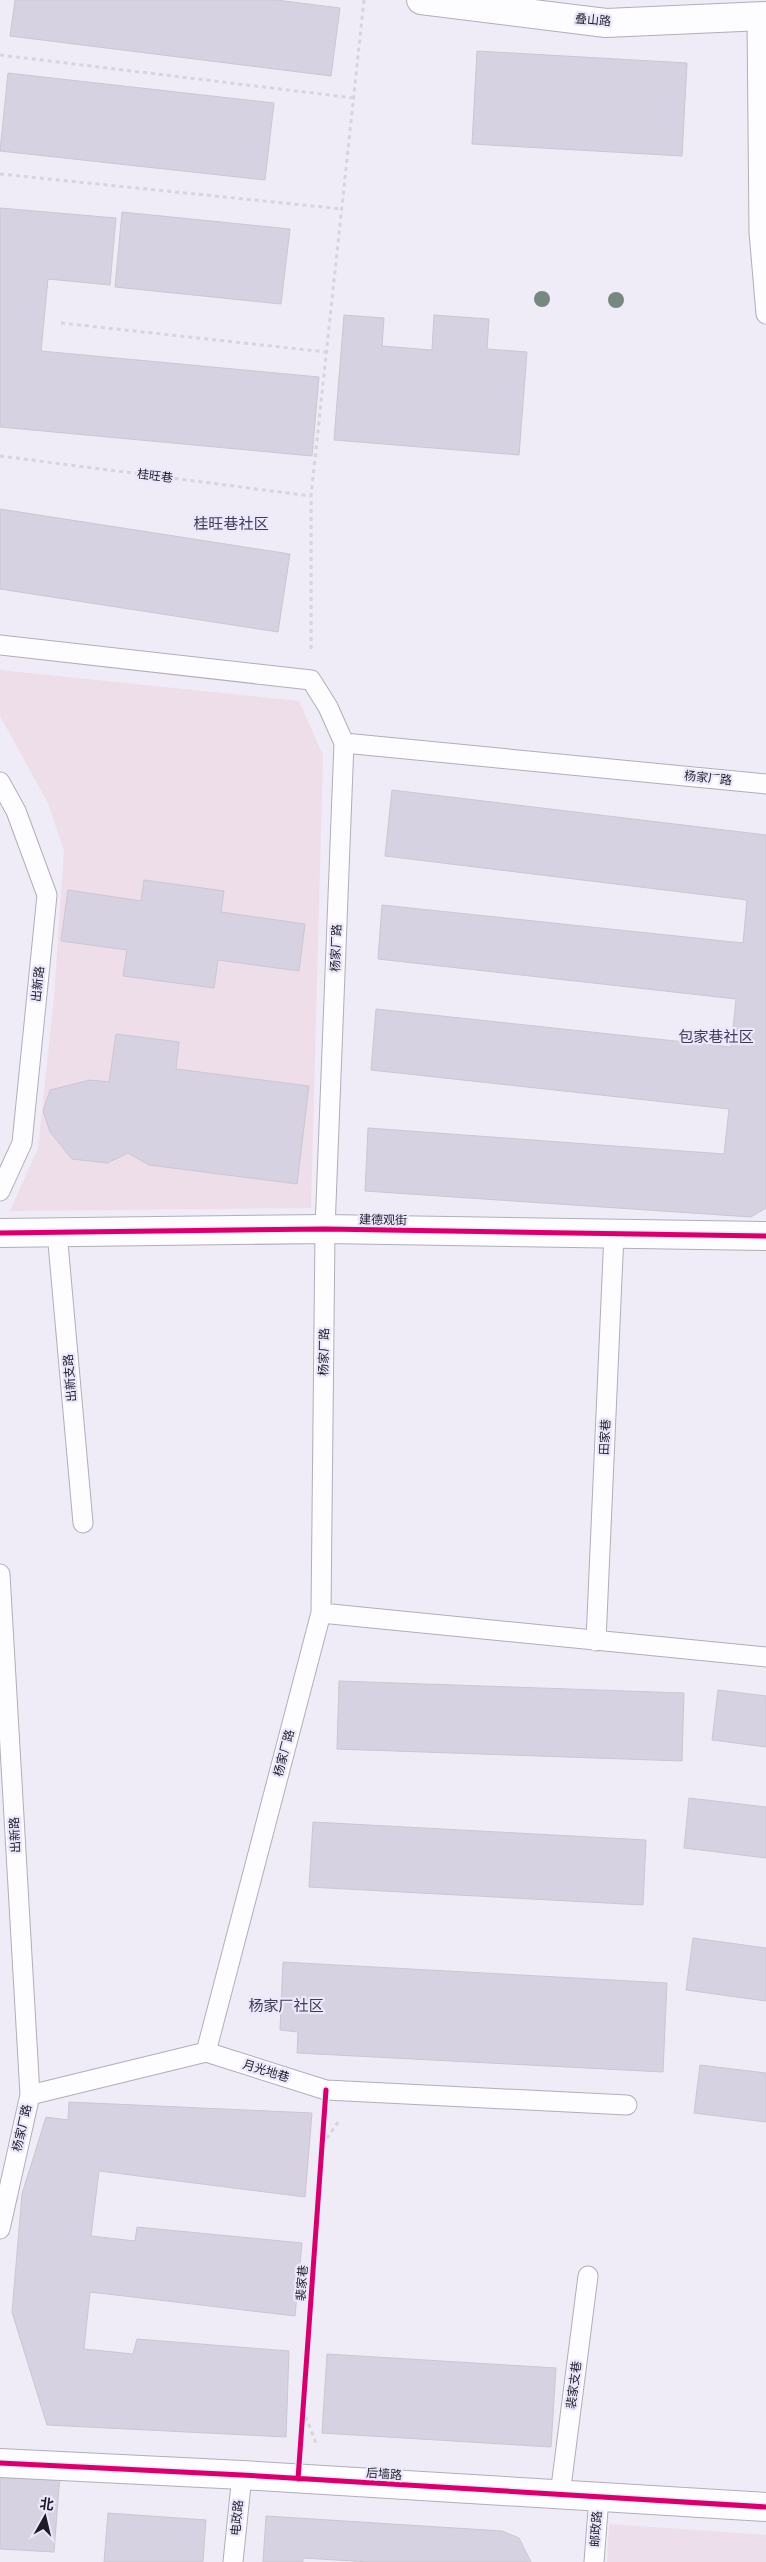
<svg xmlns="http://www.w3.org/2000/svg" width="766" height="2562" font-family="Barlow,'Noto Sans SC',sans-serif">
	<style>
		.commercial { fill: #eddee9 }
		.education { fill: #ecdeea }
		.building { fill: #d6d2e1; stroke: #cac7d2 }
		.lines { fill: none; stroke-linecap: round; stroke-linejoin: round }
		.lane-casing { stroke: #b1aeb9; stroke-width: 21 }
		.street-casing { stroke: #b1aeb9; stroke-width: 30 }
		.secondary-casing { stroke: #b1aeb9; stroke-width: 30 }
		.path { stroke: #d6d6d9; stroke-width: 3; stroke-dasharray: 4 4; stroke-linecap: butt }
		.lane { stroke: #fdfcfe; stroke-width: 19 }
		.street { stroke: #fdfcfe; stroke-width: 28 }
		.secondary { stroke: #fdfcfe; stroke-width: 28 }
		.cycleway-casing { stroke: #ece8fc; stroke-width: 8 }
		.cycleway { stroke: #d6006c; stroke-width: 5 }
		.tree { fill: #778881 }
		.labels { text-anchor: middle; stroke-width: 4.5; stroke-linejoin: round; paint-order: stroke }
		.street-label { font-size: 12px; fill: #1f1c28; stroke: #ece8fc }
		.quarter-label { font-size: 15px; fill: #3f3953; stroke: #ece8fc }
	</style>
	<rect width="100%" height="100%" fill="#efecf7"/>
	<!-- commercial -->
	<path class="commercial" d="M0 670 299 701 323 755 311 1208 10 1211 38 1148 54 997 64 851 48 803 0 716Z"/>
	<!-- education -->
	<path class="education" d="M609 2524 766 2535V2562H607Z"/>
	<!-- building -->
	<path class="building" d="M15 0H276L340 8 331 76 10 36Z
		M477 51 687 63 682 156 472 144Z
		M8 73 274 103 265 180 0 151Z
		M0 208 116 218 110 285 48 279 41 351 319 377 312 456 0 427Z
		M122 212 290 229 281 304 115 287Z
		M344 315 384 318 382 346 432 350 434 315 489 319 487 349 527 352 519 455 334 440Z
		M0 509 290 554 278 632 0 589Z
		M392 790 766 835V1208L751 1217 365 1191 368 1128 724 1154 729 1109 371 1070 376 1009 731 1047 736 999 378 959 382 905 743 943 747 900 385 856Z
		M144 880 224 891 221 912 305 924 299 971 218 960 214 988 123 976 127 950 61 941 68 890 141 901Z
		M116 1034 179 1042 176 1069 309 1086 297 1184 149 1165 128 1153 107 1163 72 1159 50 1132 43 1111 50 1090 90 1080 109 1082Z
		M339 1681 684 1693 682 1761 337 1749Z
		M718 1690 766 1696V1747L712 1740Z
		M689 1798 766 1807V1858L684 1848Z
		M313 1822 646 1840 643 1905 309 1887Z
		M693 1938 766 1948V2001L686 1990Z
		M283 1962 667 1983 663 2072 297 2053 298 2032 280 2030Z
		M700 2065 766 2073V2122L694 2113Z
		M69 2102 312 2113 305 2197 99 2171 91 2236 135 2241 137 2227 302 2243 295 2316 90 2292 84 2349 133 2354 137 2339 289 2351 286 2437 47 2425 12 2312 22 2194 46 2117 68 2120Z
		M327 2354 556 2368 551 2447 322 2433Z
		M0 2472 60 2475 54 2552 0 2549Z
		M108 2513 206 2520 203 2562H104Z
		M266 2516 502 2531 519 2538 531 2562H369L303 2558V2562H263Z"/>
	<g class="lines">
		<defs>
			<path id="lane" d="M757 17 759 232 766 314
				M0 645 311 680 328 707 344 743 325 1229 321 1613 206 2052 30 2095 0 2229
				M344 743 766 784
				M0 782 16 811 47 895 22 1143 0 1191
				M57 1232 83 1523
				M0 1574 30 2095
				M321 1613 766 1657
				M596 1641 614 1233
				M206 2052 326 2090 627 2105
				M560 2495 588 2276
				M233 2562 242 2475
				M594 2562 599 2497"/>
			<path id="street" d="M0 1233 325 1229 766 1236
				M0 2463 242 2475 766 2507"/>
			<path id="secondary" d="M421 0 606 23 766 16"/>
		</defs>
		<!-- lane casing -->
		<use href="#lane" class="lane-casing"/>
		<!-- street casing -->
		<use href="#street" class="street-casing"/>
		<!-- secondary casing -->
		<use href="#secondary" class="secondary-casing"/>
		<!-- path -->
		<path class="path" d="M0 55 354 98
			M0 174 342 209
			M61 323 326 352
			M0 456 311 496
			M311 649V496L364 0
			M322 2145 339 2121
			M303 2409 317 2446"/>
		<!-- lane -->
		<use href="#lane" class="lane"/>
		<!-- street -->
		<use href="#street" class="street"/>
		<!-- secondary -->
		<use href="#secondary" class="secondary"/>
		<defs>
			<path id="cycleway" d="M0 1233 325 1229 766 1236
				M0 2463 242 2475 766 2507
				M298 2479 326 2090"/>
		</defs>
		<!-- cycleway casing -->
		<use href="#cycleway" class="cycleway-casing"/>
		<!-- cycleway -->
		<use href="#cycleway" class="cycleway"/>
	</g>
	<!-- trees -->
	<g class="tree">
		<circle cx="542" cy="299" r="8"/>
		<circle cx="616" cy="300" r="8"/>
	</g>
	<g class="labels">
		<!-- street labels -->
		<g class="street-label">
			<text transform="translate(593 20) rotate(5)" y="4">叠山路</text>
			<text transform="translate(155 476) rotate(7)" y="4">桂旺巷</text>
			<text transform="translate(708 778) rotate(6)" y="4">杨家厂路</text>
			<text transform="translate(336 948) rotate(-88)" y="4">杨家厂路</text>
			<text transform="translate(38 984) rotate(-84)" y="4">出新路</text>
			<text transform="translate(383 1220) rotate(1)" y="4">建德观街</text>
			<text transform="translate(324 1352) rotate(-89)" y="4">杨家厂路</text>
			<text transform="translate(70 1378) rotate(-95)" y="4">出新支路</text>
			<text transform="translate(605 1437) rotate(-87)" y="4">田家巷</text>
			<text transform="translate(284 1753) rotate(-75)" y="4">杨家厂路</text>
			<text transform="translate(15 1835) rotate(-93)" y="4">出新路</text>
			<text transform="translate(266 2071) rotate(17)" y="4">月光地巷</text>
			<text transform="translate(22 2128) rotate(-77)" y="4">杨家厂路</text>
			<text transform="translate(302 2283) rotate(-86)" y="4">裴家巷</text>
			<text transform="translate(574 2385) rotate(-83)" y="4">裴家支巷</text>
			<text transform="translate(384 2474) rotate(4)" y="4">后墙路</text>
			<text transform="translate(237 2518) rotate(-85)" y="4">电政路</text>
			<text transform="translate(596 2529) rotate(-86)" y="4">邮政路</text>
		</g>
		<!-- quarter labels -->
		<g class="quarter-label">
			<text x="231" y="529">桂旺巷社区</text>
			<text x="716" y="1042">包家巷社区</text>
			<text x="286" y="2011">杨家厂社区</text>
		</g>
	</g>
	<!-- north arrow -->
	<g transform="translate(45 2517) rotate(8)" stroke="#ece8fc" stroke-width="4" paint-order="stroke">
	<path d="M0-4L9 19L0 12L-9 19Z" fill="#1f1c28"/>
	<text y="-8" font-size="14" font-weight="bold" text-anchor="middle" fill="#1f1c28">北</text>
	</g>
</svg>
